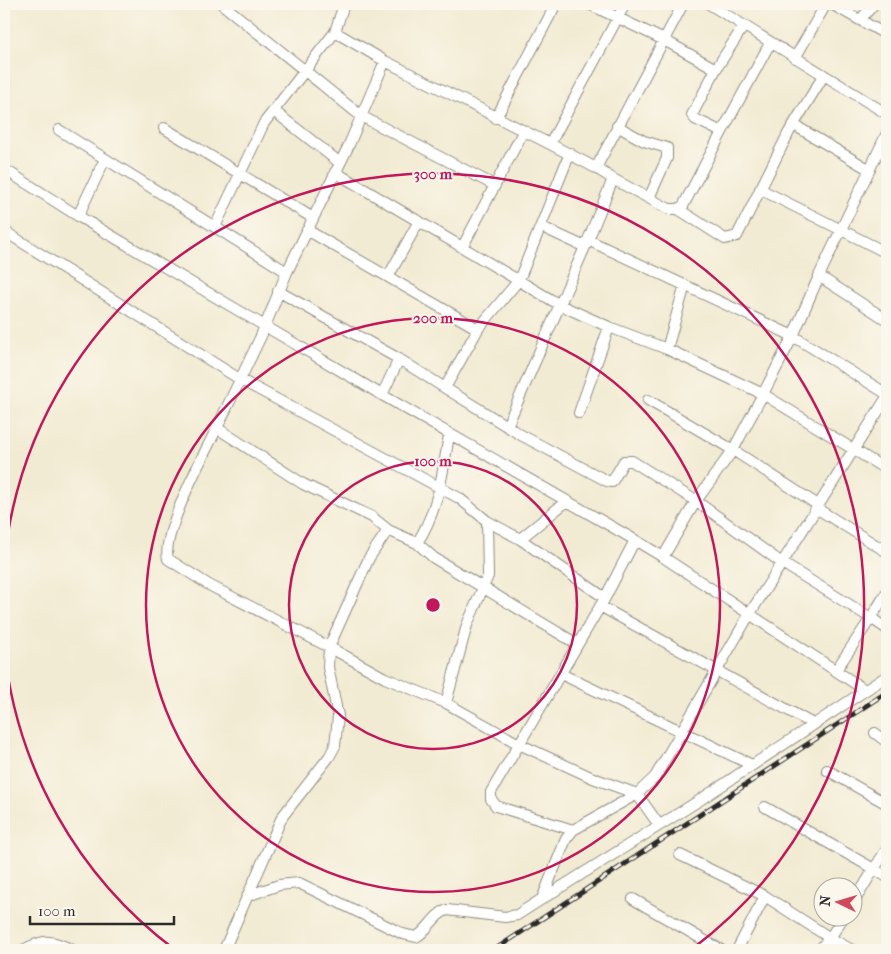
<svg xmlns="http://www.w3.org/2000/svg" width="891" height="954" font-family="'IM FELL French Canon',serif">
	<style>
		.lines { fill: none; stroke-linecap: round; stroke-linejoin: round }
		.street-casing { stroke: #8e8b7f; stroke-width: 12 }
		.street { stroke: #fff; stroke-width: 10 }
		.rail-casing { stroke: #2b2b2b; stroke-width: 5 }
		.rail { stroke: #fbf7ec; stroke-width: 3; stroke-dasharray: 9; stroke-linecap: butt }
		.ring { fill: none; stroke: #c2185b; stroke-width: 2.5 }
		.centre { fill: #c2185b; stroke: #fbf7ec; stroke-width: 2.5 }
		.ring-label { font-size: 15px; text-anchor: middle; font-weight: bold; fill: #c2185b; stroke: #fbf7ec; stroke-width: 4; stroke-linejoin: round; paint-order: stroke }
	</style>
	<rect width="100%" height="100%" fill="#fbf7ec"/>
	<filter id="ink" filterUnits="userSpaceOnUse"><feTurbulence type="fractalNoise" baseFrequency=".02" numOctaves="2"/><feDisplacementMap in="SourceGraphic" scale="10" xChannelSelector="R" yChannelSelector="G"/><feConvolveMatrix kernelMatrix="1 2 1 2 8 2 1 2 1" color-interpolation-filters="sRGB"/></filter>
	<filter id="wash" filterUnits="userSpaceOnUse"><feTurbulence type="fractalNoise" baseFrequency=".0096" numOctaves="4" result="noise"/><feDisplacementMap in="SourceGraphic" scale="20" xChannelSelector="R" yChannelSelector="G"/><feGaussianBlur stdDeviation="1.12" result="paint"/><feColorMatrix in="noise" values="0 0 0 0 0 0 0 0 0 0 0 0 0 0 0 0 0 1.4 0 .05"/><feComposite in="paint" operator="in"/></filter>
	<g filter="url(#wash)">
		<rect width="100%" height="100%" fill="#f2ebd3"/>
	</g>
	<g filter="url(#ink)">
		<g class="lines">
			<defs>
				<path id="street" d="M222 4 361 116 494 185
					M589 4 664 40 716 69 692 115 695 119 722 132 770 43
					M625 4 550 144 596 168 683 4
					M709 4 887 114
					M831 4 887 35
					M860 20 874 4
					M795 58 826 4
					M385 61 550 144
					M716 69 743 27
					M274 111 340 163
					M496 118 556 4
					M794 125 870 170
					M617 126 644 141 667 148V158L649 198
					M164 128 313 218
					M59 130 287 272
					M570 153 519 280 478 329 445 388 521 435 607 481 612 482 624 461H632L696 501 782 563 871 618 887 592
					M596 168 613 179 588 240 793 336 887 394
					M4 169 78 216 382 395
					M335 172 560 305 609 327 667 349
					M613 179 669 209H678L683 206 722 132
					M760 189 887 253
					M678 209 725 239 737 236 789 132 824 75
					M78 216 105 159
					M215 227 264 123 335 32
					M542 227 585 247
					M307 230 478 329
					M4 231 241 380 459 498 487 521 520 539 605 598
					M463 246 523 132
					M819 276 887 320
					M388 277 419 221
					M685 285 667 349 763 394 887 470
					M278 291 399 359
					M445 388 399 359 382 395 635 540
					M648 400 733 450 818 505
					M579 413 609 327
					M507 426 588 240
					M217 428C204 454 161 534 168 559L209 585 329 647 328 667 338 716 335 746 329 757 282 817 224 950
					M816 508 887 552
					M388 530 417 543C438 511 443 472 449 435
					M520 539 567 501
					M417 543 434 558 577 644
					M663 557 865 690
					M600 606 813 724
					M836 670 871 618 887 629
					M561 674 752 765
					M446 703 467 625 488 576 487 521
					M875 733 887 742
					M827 770 887 804
					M765 807 874 869 887 849
					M659 825 637 794 655 777 749 615 887 397
					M573 830 496 806 491 799V792L605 598 635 540 663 557 696 501 733 450 763 394 793 336 819 276 887 133
					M680 855 765 896 737 950
					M250 895 279 885 299 883 403 934 416 937C428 931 434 914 447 910L505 917 517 915 542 899 566 839 573 830 637 794 593 778 519 744 446 703 385 678 329 647 369 558 388 530 372 517 303 484 217 428 261 336 287 272 348 147 385 61 335 32 344 4
					M765 896 830 938 844 916
					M542 899 700 800 887 676
					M633 899 721 950
					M854 902 874 869 887 877
					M23 950C46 938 50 940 73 950
					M819 950 830 938 852 950"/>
			</defs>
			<!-- street casing -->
			<use href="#street" class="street-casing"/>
			<!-- street -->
			<use href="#street" class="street"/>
			<defs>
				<path id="rail" d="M494 950 887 692"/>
			</defs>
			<!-- rail casing -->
			<use href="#rail" class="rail-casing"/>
			<!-- rail -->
			<use href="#rail" class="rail"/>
		</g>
	</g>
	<!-- distance rings -->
	<g class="ring">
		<circle cx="433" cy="605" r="144"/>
		<circle cx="433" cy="605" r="287"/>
		<path d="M174 949A431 431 0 0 1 4 646M4 564A431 431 0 1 1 692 949"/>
	</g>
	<circle cx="433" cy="605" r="8" class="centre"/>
	<g class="ring-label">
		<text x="433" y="179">300 m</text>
		<text x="433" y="323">200 m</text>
		<text x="433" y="466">100 m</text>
	</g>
	<!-- margin -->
	<rect width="891" height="954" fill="none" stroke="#fbf7ec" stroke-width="20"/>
	<!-- north arrow -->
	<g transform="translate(838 902) rotate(275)"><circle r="24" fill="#fbf7ec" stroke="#a8a59f"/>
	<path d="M0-4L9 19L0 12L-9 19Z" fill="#d1495b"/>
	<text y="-8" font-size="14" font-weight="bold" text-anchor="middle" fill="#2b2b2b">N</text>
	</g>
	<!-- scale -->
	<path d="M30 916v8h144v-8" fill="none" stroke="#2b2b2b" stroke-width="2.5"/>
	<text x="38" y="916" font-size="15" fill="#2b2b2b" stroke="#fbf7ec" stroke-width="4" paint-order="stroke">100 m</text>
</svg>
